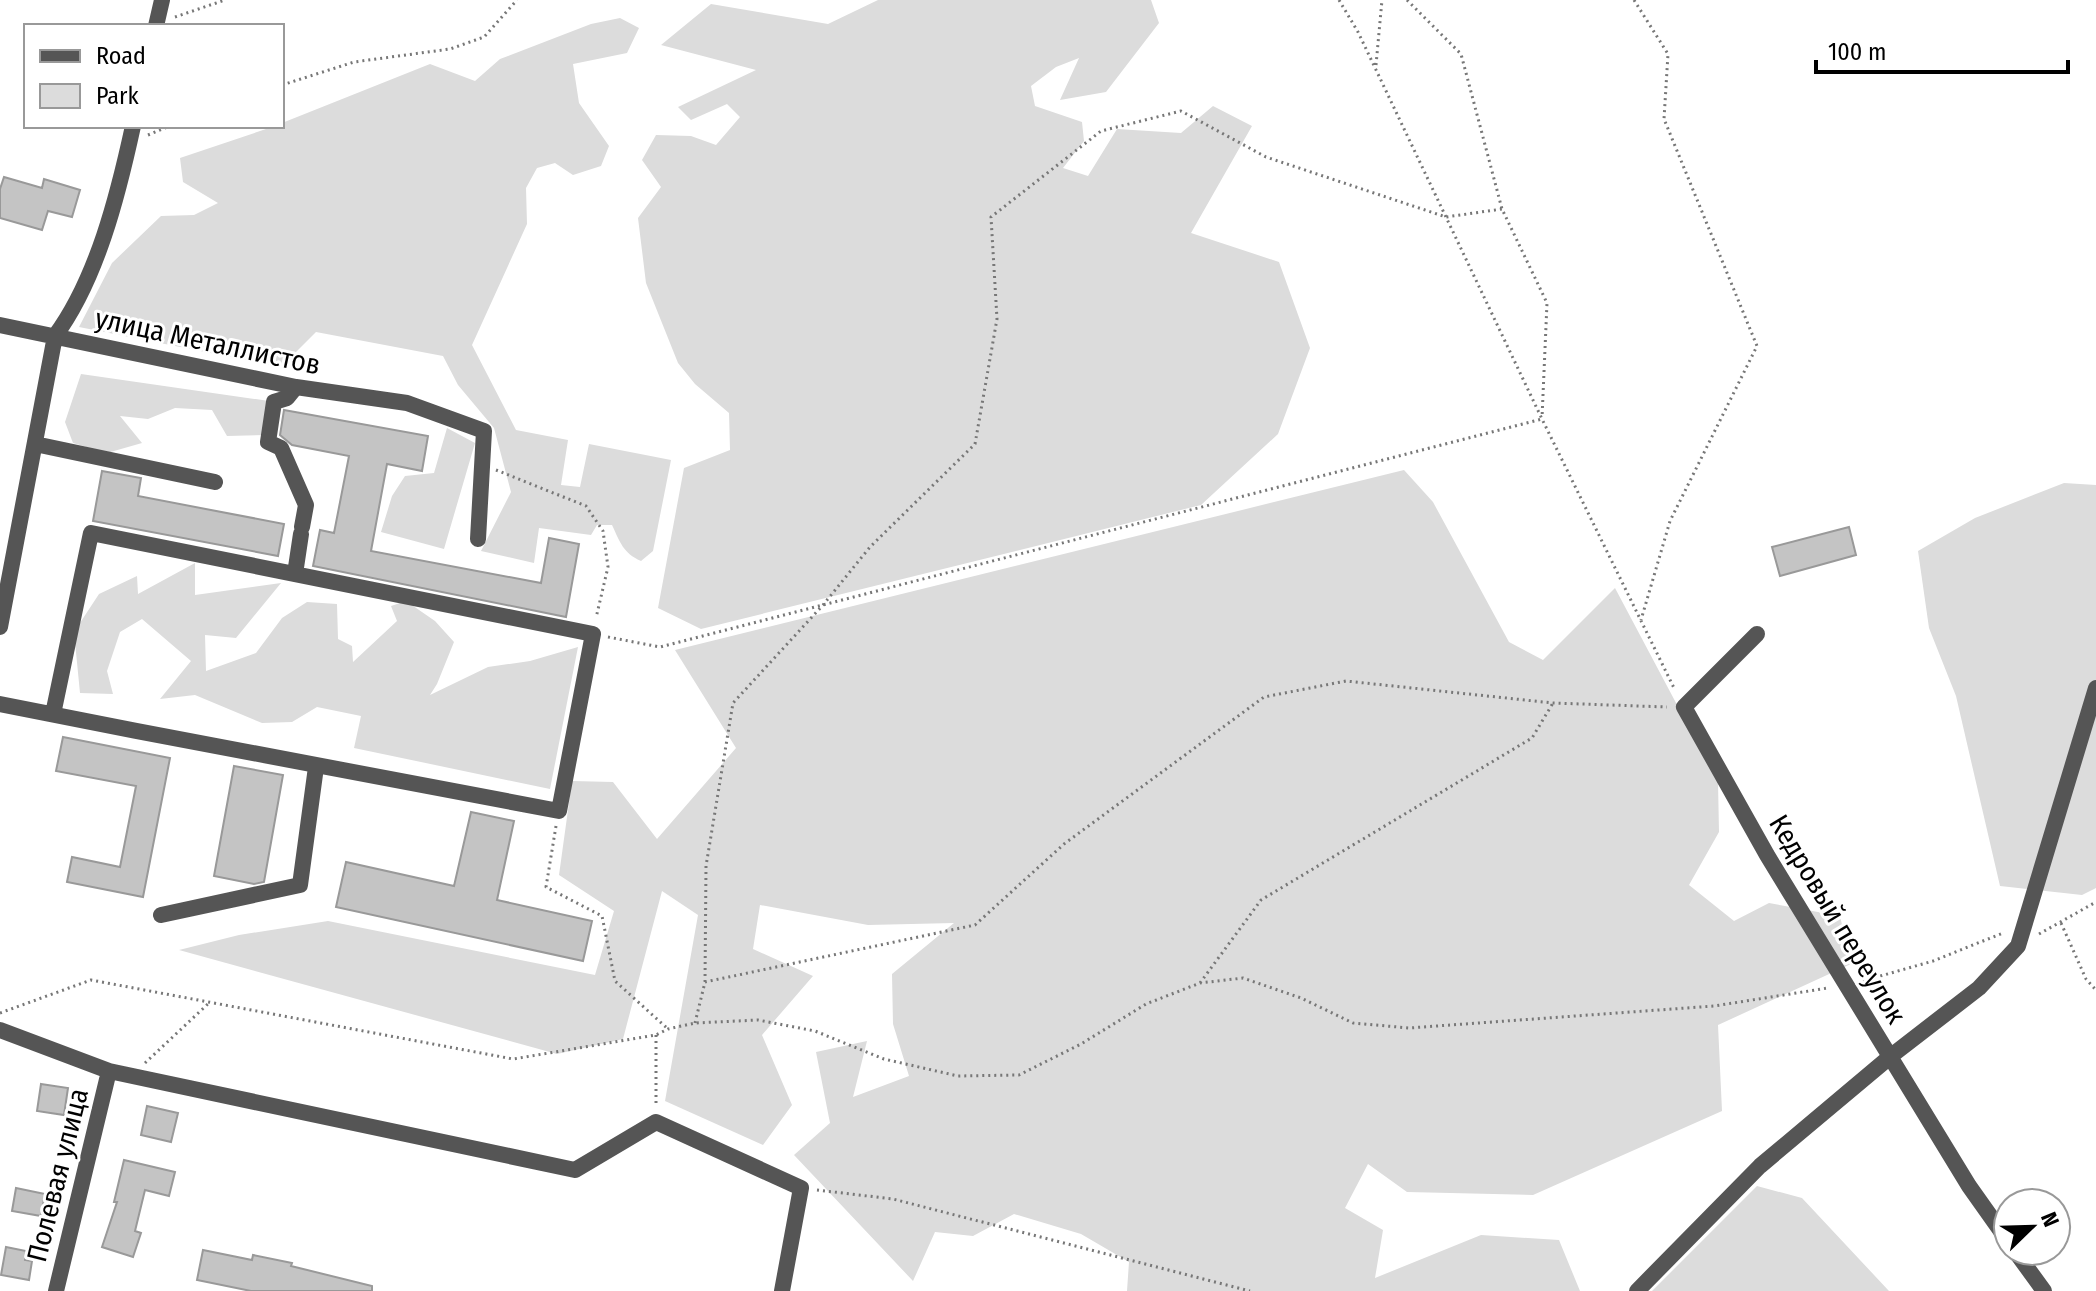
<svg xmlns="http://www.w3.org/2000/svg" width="2096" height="1291" font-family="'Fira Sans Condensed',sans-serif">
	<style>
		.green { fill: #dcdcdc }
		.building { fill: #c4c4c4; stroke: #999; stroke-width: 2 }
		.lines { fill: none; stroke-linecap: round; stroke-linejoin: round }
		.path { stroke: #777; stroke-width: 3; stroke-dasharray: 2 4; stroke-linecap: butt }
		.minor { stroke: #555; stroke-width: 16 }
		.labels { text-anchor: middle; stroke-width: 6; stroke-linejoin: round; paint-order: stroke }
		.street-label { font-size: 28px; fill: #000; stroke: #fff }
	</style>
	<rect width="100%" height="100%" fill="#fff"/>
	<!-- green -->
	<path class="green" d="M878 0H1151L1159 23 1106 92 1060 100 1079 58 1056 67 1031 86 1035 106 1082 122 1084 141 1063 168 1088 176 1117 129 1181 133 1213 106 1252 126 1191 233 1279 262 1310 348 1278 434 1201 505 701 629 658 608 684 468 730 450 729 413 695 384 678 363 646 283 638 218 661 187 642 160 656 135 691 136 716 145 740 117 727 104 691 120 678 107 756 70 661 45 711 4 828 24Z
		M620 18 639 28 627 53 573 64 579 103 609 146 601 166 573 175 555 163 537 168 526 188 527 224 472 345 516 430 568 440 561 485 580 487 589 444 671 460 653 551 641 561C623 553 620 542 612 525H597L591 535 539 528 534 563 481 551 511 492 494 428 458 385 443 356 316 332 281 367 79 327 112 263 161 216 194 215 218 203 183 182 180 158 275 126H282V123L430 64 475 81 500 59 591 24Z
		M81 374 269 401 266 435 227 436 212 410 175 408 148 419 120 416 142 443 107 453 73 443 65 422Z
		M447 428 475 443 444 549 381 532 392 496 405 476 434 473Z
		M1404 470 1433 502 1509 642 1543 660 1615 588 1718 782 1719 832 1689 885 1734 921 1769 903 1840 916 1851 964 1718 1025 1722 1111 1533 1195 1407 1192 1368 1164 1345 1208 1383 1230 1375 1278 1481 1235 1559 1240 1580 1291H1127L1129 1262 1081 1234 1014 1214 973 1236 935 1232 913 1281 794 1155 830 1123 816 1052 867 1041 853 1097 909 1076 893 1024 892 974 954 923 868 925 760 905 753 949 813 976 762 1035 792 1105 763 1145 665 1101 698 915 662 891 623 1039 557 1054 179 950 239 935 328 921 595 975 614 911 559 875 572 781 613 782 657 839 736 748 675 650Z
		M2064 483 2096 485V888L2082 895 2000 886 1956 696 1929 628 1918 551 1975 518Z
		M195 563V595L281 583 236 638 205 635 206 671 256 653 282 618 307 602 337 604 338 639 352 646 353 662 397 621 391 606 406 601 435 621 454 642 437 684 430 695 488 667 530 661 578 647 550 789 354 748 361 716 317 707 292 722 262 723 195 695 160 699 191 661 142 619 120 632 107 671 113 694 80 693 74 632 99 594 137 576 138 594Z
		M1757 1186 1802 1198 1889 1291H1652Z"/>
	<!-- building -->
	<path class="building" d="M4 177 42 188 44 179 80 190 72 217 48 211 42 230 0 218V189Z
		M284 410 428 436 422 471 387 464 371 551 541 583 549 538 579 544 566 617 313 566 320 530 334 533 349 456 292 445 280 435Z
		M102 471 141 478 138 496 284 524 278 556 93 521Z
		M1849 527 1856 555 1780 576 1772 547Z
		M63 737 170 758 143 897 67 882 72 857 120 867 136 786 56 771Z
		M234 766 283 775 264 882 254 884 214 876Z
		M471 812 514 821 497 900 592 921 583 961 336 907 346 862 454 886Z
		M41 1084 68 1088 64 1115 37 1111Z
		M147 1106 178 1113 171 1142 141 1135Z
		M124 1160 175 1172 169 1196 145 1190 135 1231 141 1233 133 1257 102 1247 117 1202H114Z
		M16 1188 45 1194 41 1216 12 1211Z
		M6 1247 26 1251 25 1260 32 1261 29 1280 1 1275Z
		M203 1250 252 1260 253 1255 292 1263 291 1266 372 1286V1291H251L197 1280Z"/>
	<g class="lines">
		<!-- path -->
		<path class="path" d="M1339 0 1358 32 1542 419 1675 690
			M1407 0 1461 54 1502 209 1547 303 1542 418
			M1634 0 1668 54 1664 119 1757 346 1670 521 1641 620
			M175 17 225 0
			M1376 65 1382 0
			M282 85 354 62 450 49 484 37 517 0
			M148 135 170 126
			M496 470 586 506 603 531 608 567 596 618
			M608 637 660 647 1542 419
			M556 826 546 887 602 916 615 981 668 1029
			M2061 923 2086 979 2096 990
			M2039 934 2096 902
			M1863 981 1933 961 2003 933
			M705 982 706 866 733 703 823 605 870 547 975 444 997 319 991 217 1101 131 1181 111 1266 157 1446 217 1502 209
			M1200 983 1261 900 1532 738 1553 703
			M0 1013 91 980 513 1059 656 1035 668 1029 695 1023 758 1020 815 1031 884 1059 958 1076 1019 1075 1081 1044 1146 1004 1200 983 1243 978 1301 998 1353 1023 1409 1028 1714 1006 1828 988
			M695 1023 705 982 975 925 1064 844 1264 697 1346 681 1553 703 1667 707
			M656 1035V1107
			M145 1063 210 1002
			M817 1190 893 1199 1250 1291"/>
		<!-- minor -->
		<path class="minor" d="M156 26 162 0
			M0 325 296 387 407 403 484 431 478 539
			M296 387 287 398 274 402 268 442 281 448 306 505 302 527
			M35 444 215 482
			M295 574 301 534
			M0 627 55 336C97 279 118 195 133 126
			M1757 634 1684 707 1767 855 1969 1186 2008 1241
			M0 704C186 741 372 777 559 811L593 634 91 533 53 714
			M161 915 300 885 316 767
			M0 1030 109 1071 575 1170 656 1122 801 1188 782 1291
			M2015 1251 2044 1291
			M56 1291 109 1071
			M1637 1291 1760 1166 1891 1056 1979 988 2018 946 2096 688"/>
	</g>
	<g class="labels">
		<!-- street labels -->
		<g class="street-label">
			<text transform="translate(208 341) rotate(12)" y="10">улица Металлистов</text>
			<text transform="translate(1838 919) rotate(59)" y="10">Кедровый переулок</text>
			<text transform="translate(57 1175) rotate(-76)" y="10">Полевая улица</text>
		</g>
	</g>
	<!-- legend -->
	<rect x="24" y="24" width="260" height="104" fill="#ffffff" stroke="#999999" stroke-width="2"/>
	<rect x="40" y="50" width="40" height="12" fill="#555555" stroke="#999999" stroke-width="2"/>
	<text x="96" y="64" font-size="24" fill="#000000">Road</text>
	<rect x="40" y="84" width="40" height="24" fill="#dcdcdc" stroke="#999999" stroke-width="2"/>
	<text x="96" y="104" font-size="24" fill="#000000">Park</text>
	<!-- north arrow -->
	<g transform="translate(2032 1227) rotate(67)"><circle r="38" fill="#ffffff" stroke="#999999" stroke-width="2"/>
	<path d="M0-6L14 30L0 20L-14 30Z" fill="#000000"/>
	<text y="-12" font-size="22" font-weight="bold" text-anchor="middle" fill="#000000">N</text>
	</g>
	<!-- scale -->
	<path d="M1816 60v12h252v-12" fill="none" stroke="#000000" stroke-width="4"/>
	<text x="1828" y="60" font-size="24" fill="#000000" stroke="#ffffff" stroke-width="6" paint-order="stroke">100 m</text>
</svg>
